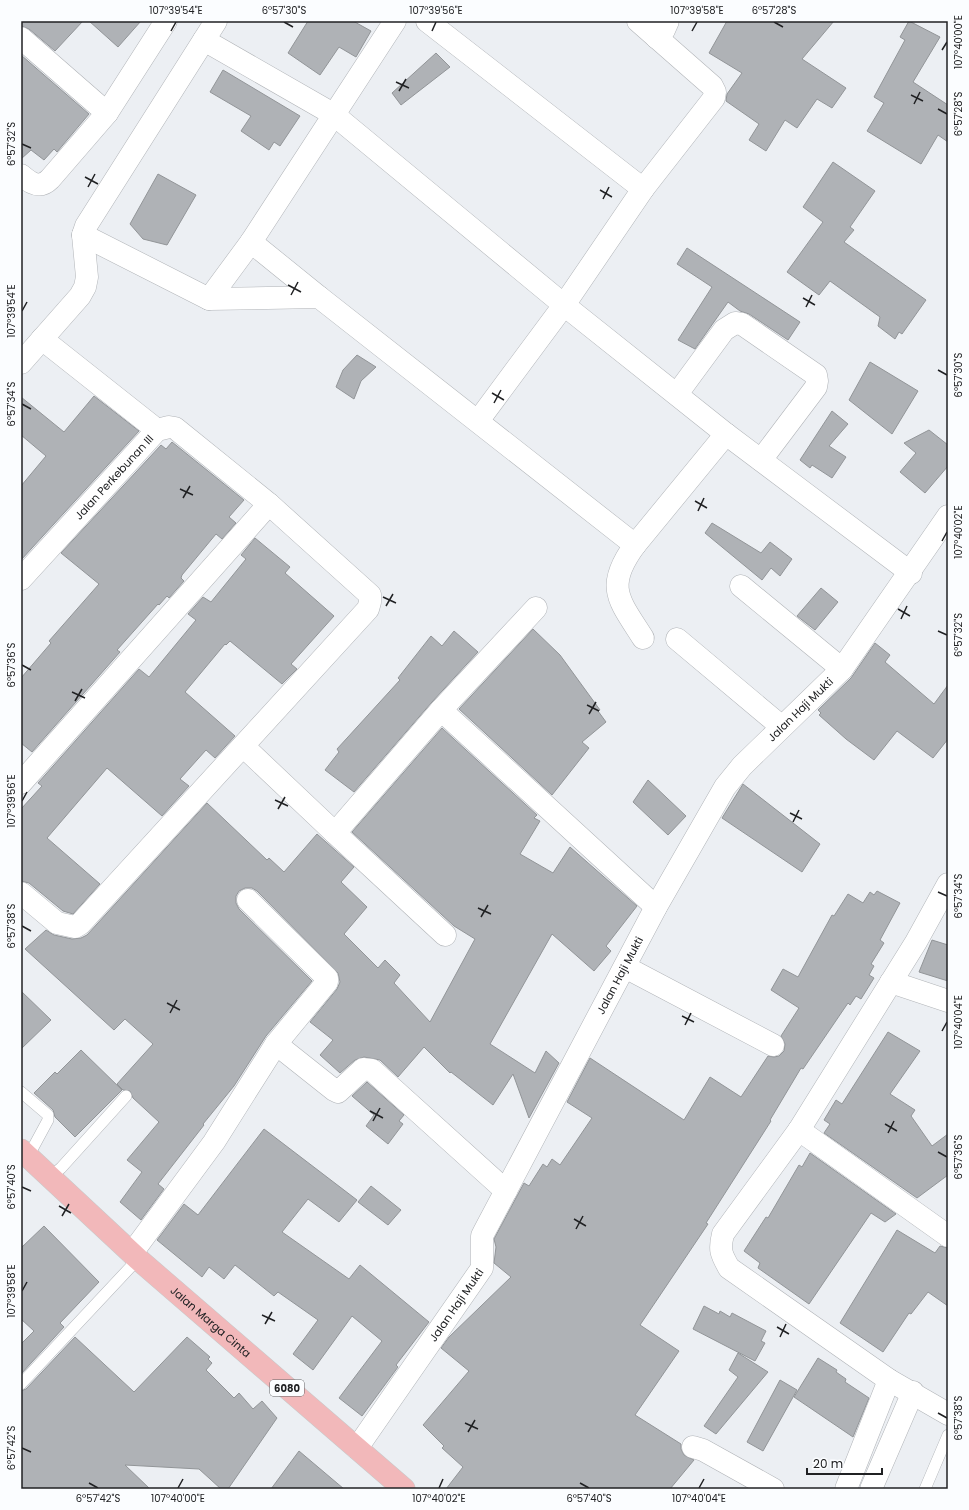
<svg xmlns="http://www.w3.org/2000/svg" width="969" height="1510" font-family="Poppins,sans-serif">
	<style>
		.building { fill: #afb2b6; stroke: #929598 }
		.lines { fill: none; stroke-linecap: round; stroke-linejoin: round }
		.lane-casing { stroke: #b1b4b8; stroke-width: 12 }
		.street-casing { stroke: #b1b4b8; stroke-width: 23 }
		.primary-casing { stroke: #c9caca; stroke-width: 23 }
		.lane { stroke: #fff; stroke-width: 11 }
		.street { stroke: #fff; stroke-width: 22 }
		.primary { stroke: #f2b8ba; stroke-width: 22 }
		.ticks { fill: none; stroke: #202123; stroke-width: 1.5 }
		.labels { text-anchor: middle; stroke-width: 3; stroke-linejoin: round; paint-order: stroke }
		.shield { fill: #fbfdff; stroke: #626365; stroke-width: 1 }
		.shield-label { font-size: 10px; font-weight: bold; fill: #202123 }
		.street-label { font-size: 11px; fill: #202123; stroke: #fbfdff }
		.neatline { fill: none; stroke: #202123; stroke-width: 1.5 }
		.ticks-label { font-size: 10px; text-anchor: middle; fill: #202123 }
	</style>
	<rect width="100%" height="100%" fill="#eceff3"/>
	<!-- building -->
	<path class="building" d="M21 21H83L55 51 29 29 21 26Z
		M89 21H141L118 47Z
		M308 21H353L371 31 356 57 339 47 320 75 288 53Z
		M727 21H834L802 59 846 88 832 108 817 99 797 128 785 120 766 151 749 140 759 124 726 101 727 94 742 73 709 53Z
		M909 21 940 37 913 82 948 105V142L938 135 921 164 867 131 884 103 874 97 905 40 900 37Z
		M436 53 450 67 401 105 392 93Z
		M21 55 89 114 57 152 54 149 44 160 31 150 21 159Z
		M223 70 300 116 280 146 274 142 269 150 241 131 251 116 210 92Z
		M833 162 875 191 850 227 854 230 844 242 926 300 902 334 899 332 895 339 878 326 880 317 830 281 819 295 787 272 823 222 803 207Z
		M158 174 196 195 167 245 143 239 130 224Z
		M687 248 800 322 788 340 749 314 740 311 728 302 695 349 678 340 712 287 677 264Z
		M357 355 376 367 361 381 354 399 336 387 343 370Z
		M870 362 918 391 892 434 849 400Z
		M94 396 139 431 21 560V486L46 456 21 435V397L64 432Z
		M832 411 848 424 829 446 846 457 832 478 812 465 810 468 800 460Z
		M929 430 948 445V466L925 493 900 472 916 453 904 443Z
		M172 442 244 500 229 517 236 523 222 539 216 534 182 575 181 578 184 581 169 598 167 596 159 605 158 604 117 650 120 652 32 752 21 743V678L51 643 49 641 99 584 61 553 161 445 166 449Z
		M712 523 761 553 770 542 792 559 780 576 771 568 762 580 705 533Z
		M255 538 290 567 285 573 334 616 291 664 297 669 282 684 230 641 226 645 225 644 185 692 235 736 215 758 206 750 180 779 189 786 162 816 107 768 47 838 100 884 73 914 63 911 29 883 21 881V809L42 786 38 783 139 669 149 677 196 620 188 614 203 597 211 602 246 559 241 555Z
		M821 588 838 602 815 630 797 616Z
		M533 629 560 655 600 710 598 711 606 722 582 742 589 748 552 795 459 709Z
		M454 631 478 652 432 702 354 792 325 770 339 752 337 749 400 680 398 678 431 636 442 646Z
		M875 643 890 655 885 662 934 704 948 685V739L933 758 897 731 874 760 846 739 819 715 821 713 818 710 851 678Z
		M442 728 537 815 534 818 540 821 520 854 553 873 570 847 637 906 606 946 611 951 594 971 552 934 490 1044 535 1073 546 1051 559 1063 529 1118 513 1074 493 1105 451 1072 450 1073 424 1047 398 1077 380 1060 364 1057 355 1060 340 1073 320 1055 333 1040 310 1022 337 989 340 982 338 973 257 891 252 888H245L239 891 236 896V903L239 909 312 981 266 1036 234 1086 203 1124 204 1125 158 1184 164 1189 141 1220 120 1202 142 1172 127 1160 159 1122 133 1098 130 1091 123 1090 117 1084 153 1044 125 1019 114 1030 25 949 46 930 54 935 72 939 81 938 87 935 207 803 267 860 269 858 284 872 317 834 354 867 341 882 367 907 344 934 378 968 385 960 400 975 394 983 430 1022 475 939 454 926 352 832Z
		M648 780 686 816 668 835 633 802Z
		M743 784 820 844 802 872 722 818Z
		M877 891 900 903 880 940 884 943 871 964 874 966 869 975 874 978 861 999 856 996 850 1005 848 1003 803 1069 801 1068 770 1120 771 1121 706 1223 708 1224 640 1325 679 1351 635 1415 681 1444V1449L684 1455 694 1460 670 1489H446L463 1467 442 1448 444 1446 423 1425 469 1371 441 1348 449 1337 511 1277 494 1263 496 1247 494 1239 524 1183 529 1186 543 1164 547 1167 552 1159 560 1165 592 1118 567 1102 590 1058 684 1120 710 1077 741 1097 768 1056 774 1057 779 1056 784 1051 785 1044 781 1036 799 1008 771 990 783 969 798 977 832 915 834 916 848 894 863 903 870 892 874 895Z
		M932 940 948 945V981L919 972Z
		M21 991 51 1020 21 1049Z
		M888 1032 920 1051 890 1094 915 1110 911 1116 932 1146 948 1134V1175L917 1198 824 1133 830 1124 824 1120 836 1100 842 1104Z
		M81 1050 122 1090 75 1137 55 1117 53 1110 34 1093 55 1072 57 1074Z
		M367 1082 404 1115 399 1121 403 1124 388 1144 366 1126 374 1115 352 1096Z
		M264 1129 357 1200 339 1222 308 1199 282 1232 349 1279 360 1265 429 1322 396 1365 398 1367 362 1416 339 1398 382 1341 352 1316 313 1370 293 1354 318 1320 278 1292 274 1296 235 1265 224 1279 209 1267 202 1277 157 1240 184 1204 198 1215Z
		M810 1153 896 1214 885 1222 871 1213 809 1304 758 1268 760 1263 744 1251 766 1217 768 1218 799 1165 802 1167Z
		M371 1186 401 1210 388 1225 358 1202Z
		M44 1226 99 1282 60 1323 64 1327 21 1374V1344L34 1331 21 1319V1248Z
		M897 1230 935 1253 940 1246 948 1248V1306L928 1292 911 1314 909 1313 883 1352 840 1323Z
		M704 1306 719 1314 720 1311 730 1317 732 1313 766 1331 761 1341 765 1343 755 1361 693 1329Z
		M75 1337 134 1392 187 1337 210 1357 208 1359 212 1363 206 1370 234 1398 239 1393 253 1409 262 1401 277 1418 228 1489H221L199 1469 125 1465 150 1489H21V1391L26 1389Z
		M738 1353 768 1372 716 1434 704 1426 738 1377 729 1370Z
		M818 1358 837 1370 836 1372 846 1379 845 1382 869 1398 853 1437 794 1397Z
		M780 1380 797 1390 763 1451 747 1442Z
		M299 1451 344 1489H271Z"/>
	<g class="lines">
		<defs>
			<path id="lane" d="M21 1092 48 1115V1120L28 1157
				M50 1177 61 1168 126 1096
				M21 1384 138 1259
				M925 1489 948 1435"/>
			<g id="street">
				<path d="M427 21 643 189 714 98 715 92 712 86 638 21"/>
				<path d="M21 38 107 113"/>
				<path d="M657 38 664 30 668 21"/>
				<path d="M204 40 333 114 564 305 726 434 911 573"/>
				<path d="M21 175C31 184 40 189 50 179L107 113 166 21"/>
				<path d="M83 235 209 299 319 297 635 545 726 434"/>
				<path d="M251 242 319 297"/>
				<path d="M209 299 251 242 395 21"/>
				<path d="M42 339 157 430"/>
				<path d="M21 363 80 296 85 287 87 277 83 235 86 226 216 21"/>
				<path d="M677 394 724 330 735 323 742 324 816 375 817 381 816 387 761 460"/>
				<path d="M478 421 564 305 643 189"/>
				<path d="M635 545C604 587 619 600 643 638"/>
				<path id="s1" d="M21 579 157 430 169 427 175 428 269 504 21 783"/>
				<path d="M741 586 842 669"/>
				<path d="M677 639 782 727"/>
				<path d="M441 710 536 608"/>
				<path d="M243 746 335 833 441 710 656 907"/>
				<path d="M335 833 445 935"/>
				<path d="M948 884 916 942 799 1130 723 1234C719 1250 721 1254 729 1268L889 1380 948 1414"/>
				<path d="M21 893 57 923 75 927 80 924 368 609 370 602V595L269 504"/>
				<path d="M248 900 327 978V982L276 1044"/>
				<path d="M625 967 773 1045"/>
				<path d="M891 982 948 1001"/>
				<path d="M799 1130 948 1236"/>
				<path d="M132 1253 214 1142 276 1044 334 1090 338 1092 363 1069 372 1070 506 1191"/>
				<path d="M693 1447 703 1450 773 1489"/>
				<path id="s2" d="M357 1448 482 1268V1236L484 1232 656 907 725 787 742 766 842 669 948 516"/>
				<path d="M846 1489 889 1380"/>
				<path d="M871 1489 913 1392"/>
			</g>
			<g id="primary">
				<path id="s3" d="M21 1150 138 1259 404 1489"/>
			</g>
		</defs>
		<!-- lane casing -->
		<use href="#lane" class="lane-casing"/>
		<!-- street casing -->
		<use href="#street" class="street-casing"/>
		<!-- primary casing -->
		<use href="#primary" class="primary-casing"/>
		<!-- lane -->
		<use href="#lane" class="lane"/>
		<!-- street -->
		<use href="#street" class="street"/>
		<!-- primary -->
		<use href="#primary" class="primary"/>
	</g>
	<!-- ticks -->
	<path class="ticks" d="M284 22 293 27M774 22 783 27M171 31 176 22M432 31 436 22M692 31 697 22M942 50 947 42M396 82 409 88M399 91 406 79M911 95 923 101M914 104 920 92M938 109 947 114M22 144 31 148M85 177 98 184M88 187 95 174M600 190 612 197M603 199 609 187M288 285 301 292M291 295 298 282M803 298 815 305M806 307 812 295M22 311 27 302M938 370 947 375M492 393 504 400M494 403 501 390M22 404 31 409M180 489 193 495M183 498 190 486M695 501 707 508M698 511 704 498M942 541 947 532M383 597 396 603M386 606 393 594M898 609 910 616M901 619 907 606M938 631 947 635M22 665 31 670M72 692 85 698M75 701 82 689M587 705 599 711M589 714 596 702M275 800 288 806M22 801 27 792M278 809 285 797M790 813 802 819M793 822 799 810M938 892 947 896M478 908 491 914M481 917 488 905M22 926 31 931M167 1003 180 1010M170 1013 177 1000M682 1016 694 1022M685 1025 691 1013M942 1031 947 1022M370 1111 383 1118M373 1121 380 1108M885 1124 897 1131M888 1133 894 1121M938 1152 947 1157M22 1187 31 1191M59 1206 71 1213M62 1216 69 1204M574 1219 586 1226M576 1229 583 1216M22 1291 27 1282M262 1315 275 1321M265 1324 272 1312M777 1327 789 1334M780 1337 786 1324M938 1413 947 1418M465 1423 478 1429M468 1432 475 1420M22 1448 31 1452M89 1483 98 1488M580 1483 589 1488M178 1488 183 1479M439 1488 443 1479M699 1488 704 1479"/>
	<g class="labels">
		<!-- shield labels -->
		<rect class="shield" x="270" y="1380" width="34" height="16" rx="3"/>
		<g class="shield-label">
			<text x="287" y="1392">6080</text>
		</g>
		<!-- street labels -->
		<g class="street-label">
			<text dy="4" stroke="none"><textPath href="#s1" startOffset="138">Jalan Perkebunan III</textPath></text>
			<text dy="4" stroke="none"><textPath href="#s2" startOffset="870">Jalan Haji Mukti</textPath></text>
			<text dy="4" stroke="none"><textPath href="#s2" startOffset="546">Jalan Haji Mukti</textPath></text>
			<text dy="4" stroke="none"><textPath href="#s2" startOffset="174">Jalan Haji Mukti</textPath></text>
			<text dy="4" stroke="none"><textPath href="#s3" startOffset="256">Jalan Marga Cinta</textPath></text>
		</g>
	</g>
	<!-- border -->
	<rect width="969" height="1510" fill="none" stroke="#fbfdff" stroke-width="44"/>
	<!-- scale -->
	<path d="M807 1468v6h75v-6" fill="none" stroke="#202123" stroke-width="2"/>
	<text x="813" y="1468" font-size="12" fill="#202123" stroke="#fbfdff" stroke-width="3" paint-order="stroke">20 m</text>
	<rect x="22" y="22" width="925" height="1466" class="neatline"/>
	<g class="ticks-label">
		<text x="176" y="14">107°39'54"E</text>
		<text x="284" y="14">6°57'30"S</text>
		<text x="436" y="14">107°39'56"E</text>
		<text x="697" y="14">107°39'58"E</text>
		<text x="774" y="14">6°57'28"S</text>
		<text transform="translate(958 42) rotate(-90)" y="4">107°40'00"E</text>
		<text transform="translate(958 114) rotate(-90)" y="4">6°57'28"S</text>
		<text transform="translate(11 144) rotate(-90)" y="4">6°57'32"S</text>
		<text transform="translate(11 311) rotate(-90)" y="4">107°39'54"E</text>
		<text transform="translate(958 375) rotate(-90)" y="4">6°57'30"S</text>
		<text transform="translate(11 404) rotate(-90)" y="4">6°57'34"S</text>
		<text transform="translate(958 532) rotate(-90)" y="4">107°40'02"E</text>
		<text transform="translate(958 635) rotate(-90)" y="4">6°57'32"S</text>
		<text transform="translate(11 665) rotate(-90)" y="4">6°57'36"S</text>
		<text transform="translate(11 801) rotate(-90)" y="4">107°39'56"E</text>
		<text transform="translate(958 896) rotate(-90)" y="4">6°57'34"S</text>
		<text transform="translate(11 926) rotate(-90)" y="4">6°57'38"S</text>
		<text transform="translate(958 1022) rotate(-90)" y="4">107°40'04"E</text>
		<text transform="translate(958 1157) rotate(-90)" y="4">6°57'36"S</text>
		<text transform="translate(11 1187) rotate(-90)" y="4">6°57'40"S</text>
		<text transform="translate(11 1291) rotate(-90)" y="4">107°39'58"E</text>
		<text transform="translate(958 1418) rotate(-90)" y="4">6°57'38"S</text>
		<text transform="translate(11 1448) rotate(-90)" y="4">6°57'42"S</text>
		<text x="98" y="1502">6°57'42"S</text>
		<text x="178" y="1502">107°40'00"E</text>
		<text x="439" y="1502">107°40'02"E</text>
		<text x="589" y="1502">6°57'40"S</text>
		<text x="699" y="1502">107°40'04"E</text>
	</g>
</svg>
